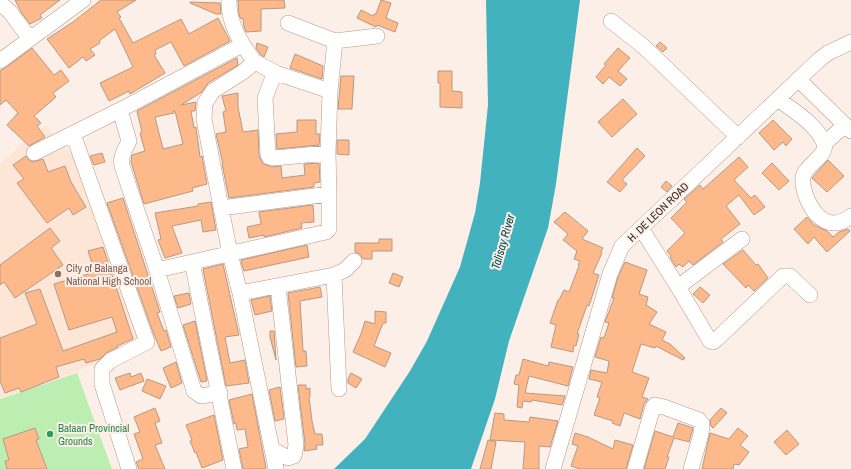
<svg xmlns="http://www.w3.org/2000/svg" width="851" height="469" font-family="'Archivo Narrow',sans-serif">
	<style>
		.built { fill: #fee6d7 }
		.green { fill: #bcedb1 }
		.water { fill: #41b2be }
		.building { fill: #fdb989; stroke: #b69985; fill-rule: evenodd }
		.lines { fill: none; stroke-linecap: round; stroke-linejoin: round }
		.minor-casing { stroke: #b79a87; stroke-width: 16 }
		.minor { stroke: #fff; stroke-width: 15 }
		.education-dot { fill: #8d6e63; stroke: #fcefe7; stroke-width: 1.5 }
		.leisure-dot { fill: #2e9e5b; stroke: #fcefe7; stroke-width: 1.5 }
		.labels { text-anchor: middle; stroke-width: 4; stroke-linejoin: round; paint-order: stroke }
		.street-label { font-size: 11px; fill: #32271f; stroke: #fcefe7 }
		.education-label { font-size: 11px; fill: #785e54; stroke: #fcefe7; text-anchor: start }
		.leisure-label { font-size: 11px; fill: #27864d; stroke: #fcefe7; text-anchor: start }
		.water-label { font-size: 12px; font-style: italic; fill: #00484e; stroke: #fcefe7 }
	</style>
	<rect width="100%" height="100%" fill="#fcefe7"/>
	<!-- built -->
	<path class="built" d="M46 126 71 153 94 207 139 341 121 354 59 378 0 398V164L34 133Z"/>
	<!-- green -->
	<path class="green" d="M77 373 112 469H0V399Z"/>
	<!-- water -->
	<path class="water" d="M486 0H580L556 184 548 228 509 341 495 399 471 469H334L365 439 410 371 427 341 460 267 475 213 480 183 488 105Z"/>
	<!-- building -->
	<path class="building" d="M15 0H60L40 15 42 18 30 24 21 12Z
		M101 0H136L117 12 121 17 119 18 133 43 181 19 189 34 218 18 230 41 184 66 171 42 155 50 156 54 154 55 165 73 130 94 129 91 109 101 100 83 133 67 115 29 99 41 100 43 90 49 95 55 86 61 83 57 69 68 47 39 73 22Z
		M238 0H284L285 8 261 9V31L246 32 244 27 243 18 241 19 239 15Z
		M381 0 391 3 386 18 398 23 395 32 377 25 376 27 357 18 361 10 373 16 374 14H376Z
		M190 2 220 3 221 14H216L190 3Z
		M660 42 667 48 663 52 656 46Z
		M257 43 268 47 264 57 261 55 256 48Z
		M32 48 54 75 61 70 69 81 53 93 56 97 34 116 41 123 37 126 45 137 29 146 7 125 18 113 6 100 0 105V71L5 68Z
		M618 48 630 58 618 71 627 79 620 86 609 77 603 84 596 77 606 65 604 64Z
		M295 54 323 66 322 79 290 68Z
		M237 58 238 65 208 83 202 92 181 105 196 102 195 111H191L194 128 196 127 200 157 202 156 207 184 192 188 193 191 144 204 131 162 132 155 145 151 140 133 142 132 137 111ZM173 111H175L183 144 163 149 155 117 174 113Z
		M438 71H452V91L462 92V108L440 107V83H438Z
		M341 76H354L352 109H338Z
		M238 93V107L243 132 258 130 259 156 263 164 272 167 281 166 282 178 305 175 304 164 319 163 320 182 314 183V187L229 198 222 164H223L216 134 226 132 223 112 226 111 222 96Z
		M623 99 637 114 612 137 598 122Z
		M297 120H316V134H320L319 145 277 149 276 134 297 132Z
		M773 120 792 139 786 146 783 142 774 150 759 133Z
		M337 140H349V155L337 154Z
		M637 148 645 156 622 180 627 184 620 192 607 182Z
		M102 153 105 162 94 165 90 156Z
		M26 156 29 160 33 162 43 159 48 172 65 166 71 182 86 207 73 215 69 208 47 223 17 183 24 179 13 165Z
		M739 157 748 167 734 180 751 198 755 195 765 207 754 215 739 195 726 206 740 224 721 239 723 242 693 265 689 261 683 267 679 264 676 267 670 257 671 256 667 251 685 233 671 218 687 202 684 199 700 185 703 189Z
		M828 160 844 176 827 192 812 178Z
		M772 163 789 181 779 190 762 173Z
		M666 181 672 186 667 192 661 187Z
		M123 198 160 312 157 313 164 331 166 330 171 347 161 351 153 332 107 203Z
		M211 202 216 230 203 232 201 220 172 226 182 253 165 258 158 240 161 239 155 213 198 206V204Z
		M313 205 314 222 301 223 302 228 264 237V235L249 238 247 227 261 224 259 212Z
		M565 212 588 231 582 239 603 248 601 252 602 253 593 273 599 275 589 306 587 305 577 334H579L576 346 574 345 573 352 551 347 556 325 550 323 558 300H559L564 290 569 292 579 266 578 265 580 261 574 259 577 251 563 240 568 234 554 222Z
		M807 217 814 225 827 231 833 237 839 232 848 229 850 231 827 252 814 237 808 244 794 229Z
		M50 228 60 241 51 248 63 265 15 298 4 282 0 285V265Z
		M379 239H392V251H372V259H363L360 254 355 252V243H379Z
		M307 245 309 257 244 271 242 265 241 260Z
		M103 247 133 339 117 346 118 347 106 353 100 359 86 363 84 359 56 367 59 377 21 392 19 388 5 393 0 381V338L37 324 25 293 40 289 63 351 117 332 112 317 69 330 54 284 95 272 88 251Z
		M743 250 756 265 758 264 768 278 754 291 748 285 746 288 723 264Z
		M625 262 647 270 639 294 648 297 646 305 657 312 649 324 666 332 662 340 670 344 685 358 683 360 656 346 655 348 641 344 632 372 649 378 642 397 648 399 644 404 640 419 624 413 620 426 612 423 613 421 594 415 600 398 597 397 602 382 589 379 591 370 607 373 609 361 595 357 601 337 604 338 609 323 605 322 614 298H612L618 277Z
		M223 264 239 335 225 337 230 363 245 360 249 383 226 386 203 269Z
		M393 273 403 277 399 287 389 283Z
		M320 287 322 297 300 301 303 351H306L307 366 296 367 288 293Z
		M700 287 710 295 703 303 693 294Z
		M189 293 191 304 178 308 174 296Z
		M270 296 272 311 255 315 251 300Z
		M375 311 386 312V323H383L374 346 391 353 385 367 353 352 361 334 365 321 375 324Z
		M195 321 207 381 201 382 183 325Z
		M270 331H274L276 360 270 337Z
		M523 359 548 366 549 362 573 367 568 386 529 376 525 393 565 396 562 405 532 400 531 402 523 401 522 408 517 407 519 385 514 384 516 375H519Z
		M176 362 182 383 171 388 163 368Z
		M130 373 131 377 141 373 144 381 120 390 115 378Z
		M351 373 362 379 356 388 348 383V379Z
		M147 379 166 386 160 399 142 391Z
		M298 385H306V389L310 388V397H309L312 421 315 434H322L323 445H316L317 449 304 451 305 444Z
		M280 387 284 419 275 421 269 390Z
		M252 394 266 468 262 469H243L239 449 248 447 245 429 237 430 236 423 234 424 229 400Z
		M155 408 160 421 155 423 162 443 155 445 165 469H139L136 462 143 459 134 434 140 432 134 417Z
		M721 408 727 413 713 428 711 426 710 420Z
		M495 413 504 414V420L529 422 530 417 558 421 550 447 539 446V469H523L525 442 490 440Z
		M214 415 223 460 202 468 196 452 195 453 190 441 192 440 186 425Z
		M678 423 693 428 689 442 674 438 667 457H669L665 469H644L655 431 673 437Z
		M35 428 39 439 36 440 47 469H7L5 461 9 460 3 439Z
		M738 428 748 436 740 445 749 452 739 465 734 464 733 469H702L710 433 729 439Z
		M787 430 799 444 786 455 774 442Z
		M575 433 588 437 613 449 615 440 633 445 626 469H580L571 466 578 446 572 444Z
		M488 440 496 442 491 469H480Z"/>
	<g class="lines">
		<defs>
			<path id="minor" d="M229 0C228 23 241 44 255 62L243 72 213 91 205 103 204 119 230 254 240 293 276 469
				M0 3 10 12 30 39
				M611 21 643 46 738 137
				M335 41 377 36
				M0 61 83 0
				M255 62 276 73 330 91
				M276 73 271 82 265 98 268 155 269 157 274 158 328 153 330 91 335 41 288 23
				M798 79 851 131
				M778 99C794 111 816 124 824 143 829 156 804 165 803 178 802 186 805 194 808 201 817 220 832 231 851 216
				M120 110 129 141C125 150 120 156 122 166L157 270 194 391 201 396 220 393
				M73 134 147 342 110 361 102 369V384L129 469
				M824 144 845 125
				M34 153 120 110 242 45
				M221 208 329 194 328 153
				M641 228 678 287 710 341 713 342 717 339 783 276H790L810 295
				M192 262 234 469
				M157 270 326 232 329 229V194
				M334 275 345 270 354 261
				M678 287 742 239
				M240 293 334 275 339 389
				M272 449 288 458 294 456 296 445 278 287
				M553 469 610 274 622 246 820 59 828 53 851 42
				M635 469 653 407 655 405 664 407 699 420 702 424 701 434 691 469"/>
		</defs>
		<!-- minor casing -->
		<use href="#minor" class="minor-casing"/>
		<!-- minor -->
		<use href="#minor" class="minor"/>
	</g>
	<!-- markers -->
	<circle class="education-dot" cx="58" cy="274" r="4"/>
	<circle class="leisure-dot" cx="50" cy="434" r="4"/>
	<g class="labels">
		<!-- street labels -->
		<g class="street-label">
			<text transform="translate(658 212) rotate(-44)" y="4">H. DE LEON ROAD</text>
		</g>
		<!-- education labels -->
		<g class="education-label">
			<text x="66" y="272">City of Balanga<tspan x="66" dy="13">National High School</tspan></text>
		</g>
		<!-- leisure labels -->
		<g class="leisure-label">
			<text x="58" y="432">Bataan Provincial<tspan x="58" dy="13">Grounds</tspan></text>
		</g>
		<!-- water labels -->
		<g class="water-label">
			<text transform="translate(503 242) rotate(-74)" y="4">Talisay River</text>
		</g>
	</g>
</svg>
